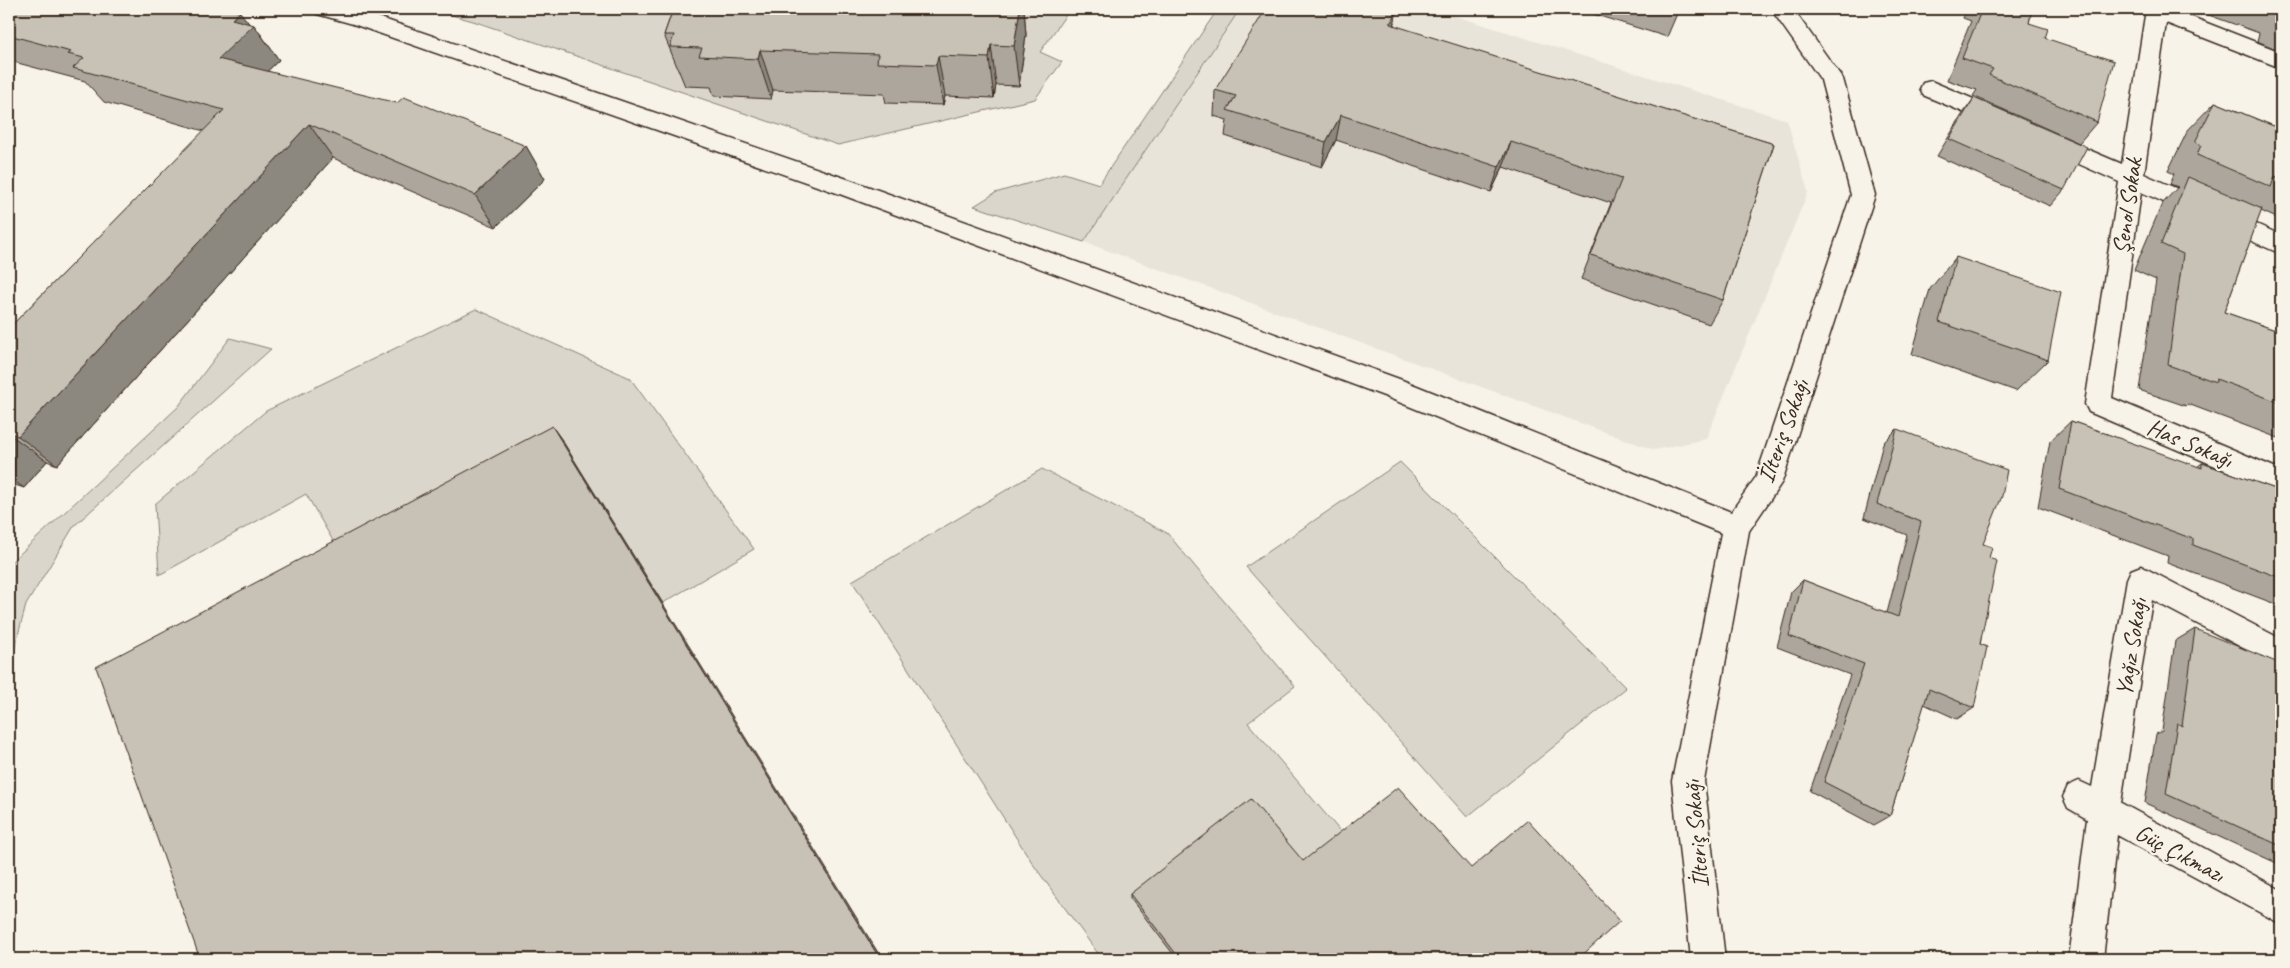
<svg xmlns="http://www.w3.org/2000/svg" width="2290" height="968" font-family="Caveat,sans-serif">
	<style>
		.built { fill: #e9e4d9 }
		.green { fill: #dbd6cb; stroke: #8b8074 }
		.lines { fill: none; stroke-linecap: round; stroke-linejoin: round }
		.minor-casing { stroke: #3b2a1e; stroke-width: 3 }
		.minor { fill: #f7f3e8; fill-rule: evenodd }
		.wall { fill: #aca69d; stroke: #3b2a1e }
		.shaded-wall { fill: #8c877f; stroke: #3b2a1e }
		.building { fill: #c8c1b6; stroke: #3b2a1e }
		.labels { text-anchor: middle; stroke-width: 4.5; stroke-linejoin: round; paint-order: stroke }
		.street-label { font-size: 24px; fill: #3b2a1e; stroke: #f7f3e8 }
	</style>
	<rect width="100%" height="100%" fill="#f7f3e8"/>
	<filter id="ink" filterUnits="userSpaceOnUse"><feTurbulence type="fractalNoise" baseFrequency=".02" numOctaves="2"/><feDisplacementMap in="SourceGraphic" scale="10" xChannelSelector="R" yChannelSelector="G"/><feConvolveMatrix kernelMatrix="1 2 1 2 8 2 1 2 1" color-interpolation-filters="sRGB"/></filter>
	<g filter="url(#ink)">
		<!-- built -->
		<path class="built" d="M1240 9H1433L1787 120 1808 192 1706 439 1654 450 1084 242Z"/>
		<!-- green -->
		<path class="green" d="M430 9H1070L1040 52 1062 62 1035 99 838 145 473 21Z
			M1218 9H1240L1084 242 974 206 995 193 1064 173 1099 184Z
			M476 309 630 378 754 549 663 603 562 441 343 558 306 494 159 575 155 504 266 411Z
			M230 338 271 349 74 526 26 605 9 669V564L178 407Z
			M1400 462 1626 688 1467 817 1246 567Z
			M1042 469 1167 533 1295 686 1248 723 1449 959H1102L1035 867 852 581Z"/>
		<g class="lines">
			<defs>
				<path id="minor" d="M314 9H350L369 14 853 181 1402 380 1731 512 1756 477 1851 195 1821 80 1771 9H1793L1843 79 1875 195 1782 482 1749 531 1704 781 1725 959H1691L1672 781 1721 533 1384 396 837 193 353 24 317 14Z
					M2146 9H2171L2281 52V68L2166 23 2144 174 2281 235V254L2141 192 2112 398 2281 470V494L2089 412 2085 404 2119 182 2041 147 2037 141 2041 135 2049 133 2122 164Z
					M1931 81 2011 115 2014 121 2011 127 2003 129 1923 95 1920 89 1923 83Z
					M2141 566 2281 639V668L2152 600 2121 803 2281 890V924L2117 835 2103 959H2069L2087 819 2068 808 2063 797 2068 786 2079 781 2092 787 2127 579 2131 570Z"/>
			</defs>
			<!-- minor casing -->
			<use href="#minor" class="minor-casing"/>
			<!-- minor -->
			<use href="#minor" class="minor"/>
		</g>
		<!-- wall -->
		<path class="wall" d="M9 9 249 24 254 25 279 60 267 71 526 146 545 179 496 227 333 158 57 465 47 461 24 488 9 483V328L204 131 104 102 85 81 14 62 9 67Z
			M673 9H1024L1026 35 1019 86 996 85 994 98 945 96 943 105 886 103 884 94 773 90 771 99 714 96 711 87 685 86 664 35Z
			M1577 9H1679L1667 37Z
			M1965 9H2032L2029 23 2045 38 2097 122 2079 143 1973 96 1977 90 1947 80 1971 21 1963 18Z
			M2204 9H2281V51L2257 41 2259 33 2203 13Z
			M1394 26 1774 144 1723 300 1709 324 1581 279 1611 203 1503 167 1491 192 1336 140 1322 167 1225 136 1227 120 1214 116 1215 90Z
			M1974 98 2064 190 2050 206 1937 156 1962 115Z
			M2215 102 2281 129V220L2261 211 2224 312 2281 332V439L2188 404 2186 406 2139 390 2156 280 2134 270 2162 204 2178 187 2170 184 2174 174 2168 171 2188 130Z
			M1956 257 2048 360 2016 391 1912 354 1930 289Z
			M2071 421 2197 467 2202 463 2281 491V620L2277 618 2278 605 2167 563 2168 556 2038 507 2050 441Z
			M1897 429 1983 544 1989 558 1974 708 1957 719 1924 704 1890 816 1874 825 1810 791 1850 675 1777 647 1791 592 1803 580 1887 613 1907 535 1864 518 1883 443Z
			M2195 629 2276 766 2281 769V865L2145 803 2156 734 2162 731 2175 641Z
			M1303 861 1471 868 1578 959H1177L1130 898V894Z"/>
		<!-- shaded-wall -->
		<path class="shaded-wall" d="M1020 9H1024L1026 35 1019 86 1014 46Z
			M1397 10 1392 37 1390 24Z
			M240 12 252 27 254 25 279 60 245 93 218 59 232 19Z
			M991 45 996 85 994 98 989 58Z
			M760 50 773 90 771 99 758 59Z
			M9 56 14 62 9 67Z
			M938 56 945 96 943 105 936 65Z
			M1341 115 1336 140 1322 167 1326 142Z
			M309 124 333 158 57 465 18 436Z
			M1511 142 1503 167 1491 192 1499 167Z
			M526 146 545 179 496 227 475 195Z
			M552 426 562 440 882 959H880Z
			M9 434 47 461 24 488 9 478Z"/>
		<!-- building -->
		<path class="building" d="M9 9H229L240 12 232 19 254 25 218 59 397 103 404 97 526 146 475 195 309 124 18 436 9 433V328L224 110 73 68 84 58 68 54 71 52 9 35Z
			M673 9H1020L1014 46 991 45 989 58 938 56 936 65 877 63 878 54 760 50 758 59 699 56 702 48 670 47 674 35H664Z
			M1266 9H1392L1397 10 1390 24 1774 144 1723 300 1591 255 1622 178 1511 142 1499 167 1341 115 1326 142 1227 110 1236 96 1215 90Z
			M1666 9H1679L1677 12Z
			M1982 9H2032L2029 23 2048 29 2045 38 2114 61 2097 122 1989 75 1993 69 1962 58Z
			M1974 98 2087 147 2064 190 1949 139Z
			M2215 102 2281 129V179L2275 176 2271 187 2197 155 2201 145 2195 142Z
			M2188 177 2262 209 2224 312 2281 332V403L2216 379V382L2168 365 2183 254 2161 244Z
			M1956 257 2061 292 2048 360 1939 322Z
			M2071 421 2202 468V463L2281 491V578L2193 545V539L2059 489Z
			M552 426 880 959H200L96 667Z
			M1897 429 2007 470 2002 496 1983 544 1992 547 1989 558 1997 561 1980 644 1987 647 1974 708 1929 689 1890 816 1824 782 1864 664 1789 636 1803 580 1898 617 1921 522 1877 504Z
			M2195 629 2281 664V702L2276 766 2281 769V846L2166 794 2177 723 2182 726Z
			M1398 787 1471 868 1528 820 1620 921 1578 959H1180L1130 894 1251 799 1303 861Z"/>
	</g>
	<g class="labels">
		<!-- street labels -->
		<g class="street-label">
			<text transform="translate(2127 206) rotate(-82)" y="8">Şenol Sokak</text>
			<text transform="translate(1783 431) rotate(-70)" y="8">İlteriş Sokağı</text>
			<text transform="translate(2190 443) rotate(23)" y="8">Has Sokağı</text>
			<text transform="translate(2131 647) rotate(-81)" y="8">Yağız Sokağı</text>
			<text transform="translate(1696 834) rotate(-95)" y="8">İlteriş Sokağı</text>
			<text transform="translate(2180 853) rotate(28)" y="8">Güç Çıkmazı</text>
		</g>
	</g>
	<!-- margin -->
	<rect width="2290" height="968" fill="none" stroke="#f7f3e8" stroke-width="30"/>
	<rect x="15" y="15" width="2260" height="938" fill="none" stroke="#3b2a1e" stroke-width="2" filter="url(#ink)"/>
</svg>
